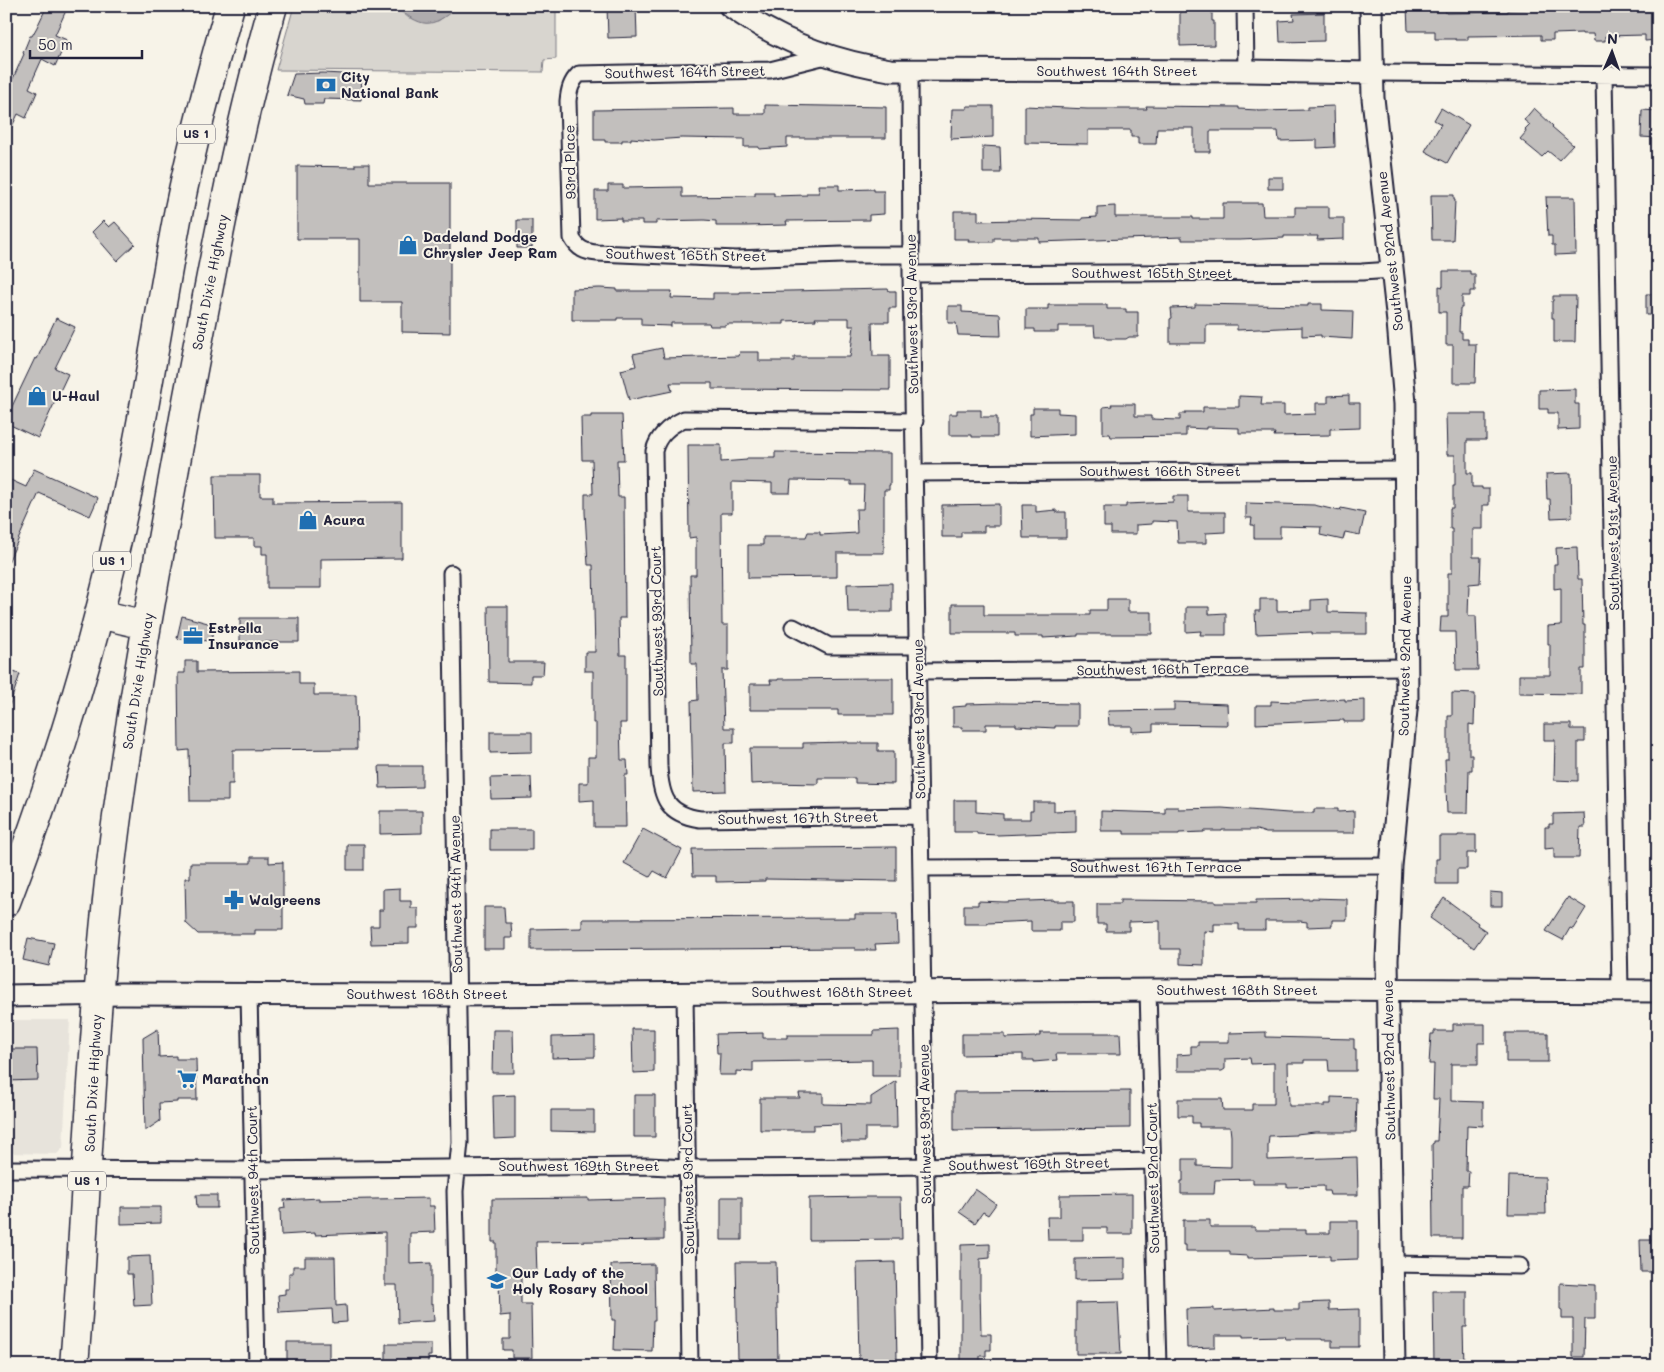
<svg xmlns="http://www.w3.org/2000/svg" width="1664" height="1372" font-family="Mali,sans-serif">
	<style>
		.built { fill: #e7e3db }
		.green { fill: #d8d5cf; stroke: #7d7c85 }
		.water { fill: #aeabad; stroke: #76747f }
		.building { fill: #c2bfbd; stroke: #22223b }
		.lines { fill: none; stroke-linecap: round; stroke-linejoin: round }
		.street-casing { stroke: #22223b; stroke-width: 19 }
		.secondary-casing { stroke: #22223b; stroke-width: 25 }
		.highway-casing { stroke: #22223b; stroke-width: 31 }
		.street { stroke: #f7f3e8; stroke-width: 15 }
		.secondary { stroke: #f7f3e8; stroke-width: 21 }
		.highway { stroke: #f7f3e8; stroke-width: 28 }
		.labels { text-anchor: middle; stroke-width: 4; stroke-linejoin: round; paint-order: stroke }
		.shield { fill: #f7f3e8; stroke: #62616f; stroke-width: 1 }
		.shield-label { font-size: 12px; font-weight: bold; fill: #22223b }
		.street-label { font-size: 14px; fill: #22223b; stroke: #f7f3e8 }
		.poi-label { font-size: 14px; font-weight: bold; fill: #22223b; stroke: #f7f3e8; text-anchor: start }
	</style>
	<rect width="100%" height="100%" fill="#f7f3e8"/>
	<filter id="ink" filterUnits="userSpaceOnUse"><feTurbulence type="fractalNoise" baseFrequency=".02" numOctaves="2"/><feDisplacementMap in="SourceGraphic" scale="10" xChannelSelector="R" yChannelSelector="G"/><feConvolveMatrix kernelMatrix="1 2 1 2 8 2 1 2 1" color-interpolation-filters="sRGB"/></filter>
	<g filter="url(#ink)">
		<!-- built -->
		<path class="built" d="M6 1020H70L63 1148 57 1154 6 1153Z"/>
		<!-- green -->
		<path class="green" d="M294 6H394L409 18 438 21 458 6H556V59L544 60 543 72 276 70Z"/>
		<!-- water -->
		<path class="water" d="M394 6H458C430 31 422 27 394 6Z"/>
		<!-- building -->
		<path class="building" d="M47 6H68L55 35 67 40 55 66 42 59 29 88 37 92 26 118 18 114 6 139V94L24 54 23 53 30 36H32L37 27Z
			M607 6H636L637 37 608 38Z
			M1407 6H1445L1446 13 1508 12V10L1526 9V6H1604V10H1629V6H1656L1657 40 1645 41V35L1605 36V41H1594L1593 34H1582V33L1553 34V40H1541V35L1468 36V40H1456V39H1435V31H1408Z
			M1180 8H1212V21H1214V45L1180 46Z
			M1324 13V41L1280 42 1279 21 1294 20 1293 14Z
			M323 73 362 75 361 100 324 99 323 104H305L304 99 287 95 294 74Z
			M765 105 886 107V138H787V147L759 149V147H744V139L682 138 654 140 631 138V140H622V142H605V140H594V110L734 108V114H765Z
			M967 106H993V137L951 139 952 109H967Z
			M1025 106 1087 109H1147L1146 106 1239 107V109L1257 110V111L1308 110V107L1334 106 1335 147 1317 148V140L1279 141 1278 131H1210V152H1194V128H1157L1156 144H1138V137H1131V130H1088V144L1025 143Z
			M1441 108 1469 125 1447 163 1425 151 1441 124 1434 120Z
			M1534 108 1553 126 1552 127 1573 145 1559 160 1548 151 1542 157 1520 139 1526 132 1525 130 1530 125 1524 120Z
			M1642 110 1658 111V138L1641 137Z
			M983 146 1000 147 1001 173H983Z
			M355 164H369V183H450V333L402 332V302H360V239H297V166L355 167Z
			M1268 177H1283V189H1268Z
			M608 185H623V188L682 187V197L755 196V193H774V196L807 195V193H819L818 185H839V190L874 189V191H884V214L869 215V220L786 221 787 225 746 226H716V221L704 220 656 221V224H642V221H621V218L595 219V191H608Z
			M1431 195H1454V200H1455L1453 240H1432Z
			M1546 197H1575L1576 254 1555 255V245H1552V236H1548Z
			M1223 203H1262L1263 216H1295V207H1329V218H1344V239L1317 240 1318 236H1284V238L1240 240H1182V237L1039 242V238H994V242H968L969 239H954V211H978V221L1016 220V219L1082 220V218L1097 217V207L1115 206V217H1193V219H1223Z
			M517 220H532V248H517Z
			M103 221 109 227 115 222 135 244 117 261 92 232Z
			M1443 271H1470V274H1475V291H1470V296H1462V308H1460L1459 332H1462V339H1468V344H1476L1475 383H1453V345H1446V312H1439V286L1443 287Z
			M600 288 617 289V291H672L671 298 713 299V293H740V292L888 289 889 291H896V308H889V322H872L873 356H890V390L712 389V383H670L672 391 629 400 621 370 636 366 633 354 662 348 664 358 739 356 740 352H759V361H794V357H850L854 326H849V318H815L816 320 784 321V324H727L726 326H710L709 323H671V326L641 325V318H617V320H572V289Z
			M1646 294H1658V315H1646Z
			M1553 296H1576L1575 342H1554V318H1552V301H1553Z
			M1195 304 1308 306V304H1322V310L1353 311 1352 339 1321 337V335L1302 336V327L1237 330V325H1206V343H1170V319L1172 318 1171 308 1195 307Z
			M1048 305H1107V309H1126V312H1138V337H1129L1126 339H1107L1104 337H1095L1094 326H1058V332H1035V329H1026V309H1048Z
			M948 306H962V312L1000 314 1001 336 958 335 956 323H948Z
			M56 318 75 327 55 368 68 374 38 438 6 423V419L35 358 37 359Z
			M1575 389V404H1579V429L1558 430V413H1548V409H1539V390Z
			M1349 395V403H1360V428L1330 429V435L1274 436 1275 433H1239V428L1206 427V429L1186 428V436L1111 437 1110 434H1103V407L1112 406 1111 404H1135V416H1151V419L1180 420V414H1185V412H1203V407H1239V396L1262 397 1261 405H1284V415L1316 414V403H1328V396Z
			M1033 408H1058V413L1075 414V434L1030 436V414H1033Z
			M957 410H981V417H997V437H972V435H949V414H957Z
			M1446 414H1486V440H1467V473H1472V487H1482V489H1489V505H1483V529H1473V557H1481L1480 583 1469 584 1468 616H1476L1478 670H1456L1455 632H1440L1441 617H1448V573H1452V529H1450V508H1453V486H1455V455H1447Z
			M591 415H622L624 460H617L618 497H624L625 618H619L620 655H626V723H620L621 760H627L628 775H625L626 827H594V800L579 801V783H588V757H596V723H593V671H585V652H595L593 565H588L585 512V494H593L592 460H582L581 417H591Z
			M688 445H721V462L747 460V458H775V452L890 453V485H889V490H884V553H837V577L748 578V545H763V537H806L808 532H820V535L857 533 856 509H863L864 485H851V481L791 480 790 493H772V483L732 482V513H721L722 625H728V670H722L724 728H734V743H725L726 791 693 792 691 701 698 700 697 664H691L690 575H696V537L689 538Z
			M34 469 98 498 90 516 39 493 6 567V478L26 487Z
			M1571 473 1572 517 1551 518 1550 499H1547L1546 474Z
			M214 475H260V496H273V503L402 502V558L321 559V588H267V554H262V546H254V538H215Z
			M1173 496H1188V512H1225V532L1206 533V543H1178L1177 522 1152 521V524L1136 525V534H1111V527H1104V507H1126V504L1173 502Z
			M1246 503 1314 505 1340 511 1341 508 1365 513 1360 535 1345 532 1343 540 1320 535 1321 527 1280 526V538H1254V525H1251L1252 518H1246Z
			M999 504V526H984V532H961V537H942V505Z
			M1022 505H1036V512L1056 510V512H1066V538H1023Z
			M1577 547 1578 579H1582L1583 625H1585V669H1581V694L1519 693V675H1550V644H1548V626L1561 625V588L1554 589V564H1557L1556 548Z
			M892 583V612H848L847 584Z
			M1107 599H1128V612H1152V634H1078V636L1043 638V636H1015V633H952V604H984V615H1090V610H1107Z
			M1260 599H1277V611L1311 610V600L1328 599V612L1367 613V634H1312V632L1256 634 1255 611H1260Z
			M488 606H508V662H544L543 675H531V683L489 682Z
			M1186 607H1209V614L1226 613V635H1200L1201 631 1186 632Z
			M182 616 215 625 211 640 193 642 177 638Z
			M240 618H299V642H240Z
			M185 661H197V672L299 671V684H314V695H356L357 749 233 750V784H228V801H190L189 750 179 751 178 673H185Z
			M6 670 20 674 8 710 6 709Z
			M875 678H893V715H838V710H750V684H771L770 680H778V679Z
			M1452 693 1475 694 1474 725 1469 724V755H1472V770H1469L1468 813H1447L1445 759H1448V716H1452Z
			M1345 699V701L1365 700V722H1344V720L1256 724V705H1271V701L1296 702Z
			M1174 702 1227 704 1228 725 1153 724V731L1132 732V726H1114V725H1109L1108 711 1174 710Z
			M1002 703 1078 704V726H1055V728L1016 726V724H986V730H962V727H953V707L966 706V704Z
			M1544 724H1571V729H1585V742H1578V781L1554 780 1555 740H1544Z
			M490 732H532V752L490 753Z
			M848 742V743H878V751H894V784L855 783V778H818V784L773 783 751 784 750 748H803V743Z
			M379 766H422V787L380 788Z
			M531 777 532 798 491 799 490 778Z
			M954 800H976V812L1003 814V819H1030V811H1033V802H1054V811L1076 810V832L998 835 977 834V832H954Z
			M1165 807H1178V809L1222 808 1288 813H1314V809H1338V812L1354 811V833H1266L1257 830H1222V831H1204V832L1179 833V834H1124V831H1101V811L1165 813Z
			M380 811H422V833L380 834Z
			M1584 813 1585 827H1580L1579 858H1554V848L1545 849V827H1549V824H1553V814Z
			M490 829H532V850H490Z
			M643 829 682 850 667 878 654 871 650 877 624 863Z
			M1458 835H1476V853H1467V869H1457V884H1436V859H1439V836H1458Z
			M347 844H364V870H347Z
			M896 847V881L765 879V881L716 882V876H693L692 849Z
			M251 857H269V863L283 862V930H255V934H198L186 923 185 878H190V863H251Z
			M400 888V901H411V908H418V928H409V943L371 944 370 926H379V910H383V889Z
			M1490 892 1502 893V906H1490Z
			M1568 897 1586 908 1573 929 1570 928 1563 940 1546 931Z
			M1312 898 1347 899V920H1332V926L1307 927V922L1300 921H1265V930H1239V924H1214V932L1204 931V965L1180 964V949H1160V921L1129 922V931H1106V924H1097V904H1120V900L1215 901V903H1256V900L1312 899Z
			M1444 898 1478 923 1477 925 1486 931 1474 948 1459 937 1458 938 1430 918Z
			M1054 900V901H1074V922H1060V931H1031V921L988 923V924H964V905H978V901L1004 902Z
			M484 907H504L505 923H511L512 938H505V949H484Z
			M855 914H897L898 943 875 944 876 950H855V948L531 950V929L582 928V919L855 918Z
			M28 938 54 943 49 966 23 960Z
			M1453 1024H1485V1043H1478V1064H1451V1101L1483 1102V1126L1467 1125 1466 1171H1469L1468 1186H1462V1238H1433L1432 1144 1434 1143V1141H1437L1439 1099H1433L1434 1064H1429L1431 1034H1434V1031H1453Z
			M158 1029 159 1057 176 1056V1059H196L197 1100H177V1102L159 1103 160 1121 145 1131 143 1038Z
			M632 1029H654V1072L633 1073Z
			M493 1030H513L514 1073H492Z
			M899 1030V1076H872V1060L753 1062V1072L736 1071V1075H719L720 1053H717L716 1034 763 1033V1038H787V1035H874V1031Z
			M1266 1032V1037L1354 1039V1049H1356V1071H1329L1328 1060H1304V1063H1288L1289 1106H1325V1104H1331V1097L1357 1098 1356 1132H1315L1296 1134V1135L1269 1136 1268 1146V1160L1357 1157 1358 1195H1330L1329 1191H1324V1186L1287 1187V1184H1253V1179L1215 1180 1214 1194H1181V1181H1183V1159H1197V1166L1231 1167V1136L1230 1127H1199V1123H1192V1116H1178V1099H1222L1223 1110H1252V1104H1274V1063L1251 1064 1250 1058 1225 1059V1069L1222 1071H1177V1055L1191 1054V1046H1198V1042H1229V1033Z
			M1040 1033H1120L1121 1054H1056L1057 1060 1034 1062V1060H1023V1054L962 1055V1034H1005V1038L1036 1037V1036H1040Z
			M1506 1033H1548V1062H1506Z
			M595 1036V1057L552 1058V1037Z
			M6 1049H37L38 1080 6 1081Z
			M896 1081 897 1128H865V1142H841L840 1124 813 1125V1130H760V1098H800L799 1093H823V1104L871 1105V1097Z
			M1130 1091V1128L954 1130V1092Z
			M515 1095V1138L494 1139 493 1096Z
			M634 1095H655V1137H634Z
			M551 1110H594V1132L551 1131Z
			M1509 1176 1545 1177 1546 1214H1508Z
			M975 1189 996 1204 988 1215 983 1212 975 1223 959 1212Z
			M1132 1194V1234H1107V1228H1083V1240H1048L1047 1217H1060V1195Z
			M196 1195H217V1208H197Z
			M721 1197H742V1240H721Z
			M867 1197H901L902 1239 809 1240V1198Z
			M319 1198V1200L429 1198V1206H434L435 1232 410 1233V1264L431 1263V1304L433 1303 434 1321 398 1323 397 1285H385V1232L315 1235V1233L281 1235 280 1209 285 1208 284 1200Z
			M588 1198V1200L664 1198V1240L536 1242 537 1275H521V1304H531L532 1358H512V1350H503V1339H510V1315L500 1316 499 1280H496V1242H492V1199Z
			M121 1207H161V1223L121 1224Z
			M1183 1220H1210V1227H1255V1230H1306V1233H1330V1221H1358V1259L1330 1260V1256L1248 1258V1256L1230 1255V1251H1186V1245H1183Z
			M1640 1240H1657L1658 1272H1641Z
			M990 1244V1258L980 1259V1289L981 1334H991V1350H986V1356H980V1362H961V1245Z
			M150 1256 152 1305 134 1306 132 1274H127V1257Z
			M305 1257H335L336 1306 346 1305 347 1322 333 1323 332 1309 279 1312 278 1295 285 1294V1289H289V1273H293V1266H305Z
			M1125 1258V1279L1075 1280V1259Z
			M736 1262H776L778 1359 738 1360Z
			M895 1262 897 1360 859 1361 857 1263Z
			M654 1264 655 1320H653L652 1351 614 1350 615 1320H612L611 1265Z
			M1560 1283 1595 1285V1319H1585L1584 1357H1573V1319H1562V1310L1560 1309Z
			M1433 1291H1467V1327H1463L1464 1366H1434Z
			M1118 1302 1121 1354H1076V1303Z
			M1329 1302V1310L1359 1309V1347H1332V1340H1322V1339H1285L1284 1336 1243 1337V1335H1215V1347L1187 1348 1186 1309 1214 1308V1311L1274 1308V1310H1299V1303Z
			M287 1342H329V1361H321V1366H295V1360H287Z
			M386 1344H431V1356H428V1363H416V1366H386Z"/>
		<g class="lines">
			<defs>
				<path id="street" d="M1245 6 1246 71
					M826 56 770 70 579 74C571 82 569 90 568 101L572 238C578 249 585 252 597 253L736 259 842 255H911
					M910 71 911 274 929 1366
					M1372 73 1658 75
					M1604 75 1620 991
					M911 274 1362 272 1392 270
					M915 421 684 419C669 426 658 435 654 451L659 767C661 798 667 814 700 819L920 816
					M915 473 1406 470
					M451 573 460 1142 455 1191 459 1366
					M793 627 829 646H918
					M919 671 1407 667
					M921 868 1391 866
					M1148 990 1158 1366
					M685 993 690 1366
					M249 994 257 1366
					M6 1169 252 1170 649 1166 687 1168 872 1167 1152 1161
					M1392 1264 1520 1266"/>
				<path id="secondary" d="M730 6C778 41 832 61 890 70L1246 71 1372 73
					M1371 6 1373 98 1398 322 1405 404 1407 700 1391 866 1387 960 1394 1366
					M6 996 121 994 457 995 1310 989 1658 991"/>
				<path id="highway" d="M99 614 146 625
					M6 902C60 762 103 617 132 470 150 383 162 296 179 209 193 141 211 73 230 6
					M74 1366 78 1314C89 1146 95 976 118 809 137 671 163 534 188 396 213 265 236 135 273 6"/>
			</defs>
			<!-- street casing -->
			<use href="#street" class="street-casing"/>
			<!-- secondary casing -->
			<use href="#secondary" class="secondary-casing"/>
			<!-- highway casing -->
			<use href="#highway" class="highway-casing"/>
			<!-- street -->
			<use href="#street" class="street"/>
			<!-- secondary -->
			<use href="#secondary" class="secondary"/>
			<!-- highway -->
			<use href="#highway" class="highway"/>
		</g>
	</g>
	<!-- icons -->
	<defs>
		<symbol id="bank-bare" viewBox="-9 -9 18 18"><path d="M-6-4H6V4H-6ZM0-2.3a2.3 2.3 0 1 0 0 4.6a2.3 2.3 0 1 0 0-4.6Z" fill="#1f6fb2" stroke="#f7f3e8" stroke-width="2.5" paint-order="stroke"/></symbol>
		<symbol id="shop-bare" viewBox="-9 -9 18 18"><path d="M-5-2.5h2.3a2.7 3.5 0 0 1 5.4 0H5L5.5 6h-11ZM-1.5-2.5h3a1.5 2.3 0 0 0-3 0Z" fill="#1f6fb2" stroke="#f7f3e8" stroke-width="2.5" paint-order="stroke"/></symbol>
		<symbol id="office-bare" viewBox="-9 -9 18 18"><path d="M-6-3h4V-5.5h4V-3h4V5H-6ZM-1-4.5V-3h2v-1.5ZM-6 0V1H6V0Z" fill="#1f6fb2" stroke="#f7f3e8" stroke-width="2.5" paint-order="stroke"/></symbol>
		<symbol id="pharmacy-bare" viewBox="-9 -9 18 18"><path d="M-2-6h4v4h4v4h-4v4h-4v-4h-4v-4h4Z" fill="#1f6fb2" stroke="#f7f3e8" stroke-width="2.5" paint-order="stroke"/></symbol>
		<symbol id="supermarket-bare" viewBox="-9 -9 18 18"><path d="M-6-5.5h2.5l.6 2H6L4.5 2H-2.5L-4.4-4H-6ZM-1.5 3.2a1.3 1.3 0 1 0 .1 0ZM3 3.2a1.3 1.3 0 1 0 .1 0Z" fill="#1f6fb2" stroke="#f7f3e8" stroke-width="2.5" paint-order="stroke"/></symbol>
		<symbol id="school-bare" viewBox="-9 -9 18 18"><path d="M0-5L7-2L0 1L-7-2ZM-4 1L0 2.5L4 1V4Q0 6-4 4Z" fill="#1f6fb2" stroke="#f7f3e8" stroke-width="2.5" paint-order="stroke"/></symbol>
	</defs>
	<g fill-rule="evenodd">
		<use href="#bank-bare" x="312" y="71" width="28" height="28"/>
		<use href="#shop-bare" x="394" y="231" width="28" height="28"/>
		<use href="#shop-bare" x="23" y="382" width="28" height="28"/>
		<use href="#shop-bare" x="294" y="506" width="28" height="28"/>
		<use href="#office-bare" x="179" y="622" width="28" height="28"/>
		<use href="#pharmacy-bare" x="220" y="886" width="28" height="28"/>
		<use href="#supermarket-bare" x="173" y="1065" width="28" height="28"/>
		<use href="#school-bare" x="483" y="1267" width="28" height="28"/>
	</g>
	<g class="labels">
		<!-- shield labels -->
		<g class="shield">
			<rect x="177" y="124.5" width="38" height="19" rx="4"/>
			<rect x="93" y="551.5" width="38" height="19" rx="4"/>
			<rect x="68" y="1171.5" width="38" height="19" rx="4"/>
		</g>
		<g class="shield-label">
			<text x="196" y="138">US 1</text>
			<text x="112" y="565">US 1</text>
			<text x="87" y="1185">US 1</text>
		</g>
		<!-- street labels -->
		<g class="street-label">
			<text x="1117" y="76">Southwest 164th Street</text>
			<text transform="translate(685 72) rotate(-1)" y="5">Southwest 164th Street</text>
			<text transform="translate(570 162) rotate(-91)" y="5">93rd Place</text>
			<text transform="translate(1390 251) rotate(-96)" y="5">Southwest 92nd Avenue</text>
			<text transform="translate(686 255) rotate(1)" y="5">Southwest 165th Street</text>
			<text x="1152" y="278">Southwest 165th Street</text>
			<text transform="translate(210 282) rotate(-79)" y="5">South Dixie Highway</text>
			<text transform="translate(912 314) rotate(-91)" y="5">Southwest 93rd Avenue</text>
			<text x="1160" y="476">Southwest 166th Street</text>
			<text transform="translate(1613 533) rotate(-91)" y="5">Southwest 91st Avenue</text>
			<text transform="translate(657 621) rotate(-91)" y="5">Southwest 93rd Court</text>
			<text transform="translate(1405 656) rotate(-89)" y="5">Southwest 92nd Avenue</text>
			<text transform="translate(1163 669) rotate(-1)" y="5">Southwest 166th Terrace</text>
			<text transform="translate(138 681) rotate(-81)" y="5">South Dixie Highway</text>
			<text transform="translate(919 719) rotate(-91)" y="5">Southwest 93rd Avenue</text>
			<text transform="translate(798 818) rotate(-1)" y="5">Southwest 167th Street</text>
			<text x="1156" y="872">Southwest 167th Terrace</text>
			<text transform="translate(456 894) rotate(-91)" y="5">Southwest 94th Avenue</text>
			<text x="1237" y="995">Southwest 168th Street</text>
			<text x="832" y="997">Southwest 168th Street</text>
			<text x="427" y="999">Southwest 168th Street</text>
			<text transform="translate(1389 1060) rotate(-91)" y="5">Southwest 92nd Avenue</text>
			<text transform="translate(93 1083) rotate(-87)" y="5">South Dixie Highway</text>
			<text transform="translate(925 1124) rotate(-91)" y="5">Southwest 93rd Avenue</text>
			<text transform="translate(1029 1164) rotate(-1)" y="5">Southwest 169th Street</text>
			<text x="579" y="1171">Southwest 169th Street</text>
			<text transform="translate(1153 1178) rotate(-91)" y="5">Southwest 92nd Court</text>
			<text transform="translate(688 1179) rotate(-91)" y="5">Southwest 93rd Court</text>
			<text transform="translate(253 1180) rotate(-91)" y="5">Southwest 94th Court</text>
		</g>
		<!-- poi labels -->
		<g class="poi-label">
			<text x="341" y="82">City<tspan x="341" dy="16">National Bank</tspan></text>
			<text x="423" y="242">Dadeland Dodge<tspan x="423" dy="16">Chrysler Jeep Ram</tspan></text>
			<text x="52" y="401">U-Haul</text>
			<text x="323" y="525">Acura</text>
			<text x="208" y="633">Estrella<tspan x="208" dy="16">Insurance</tspan></text>
			<text x="249" y="905">Walgreens</text>
			<text x="202" y="1084">Marathon</text>
			<text x="512" y="1278">Our Lady of the<tspan x="512" dy="16">Holy Rosary School</tspan></text>
		</g>
	</g>
	<!-- margin -->
	<rect width="1664" height="1372" fill="none" stroke="#f7f3e8" stroke-width="25"/>
	<rect x="12" y="12" width="1639" height="1347" fill="none" stroke="#22223b" stroke-width="2" filter="url(#ink)"/>
	<!-- north arrow -->
	<g transform="translate(1612 52) rotate(2)" stroke="#f7f3e8" stroke-width="4" paint-order="stroke">
	<path d="M0-4L9 19L0 12L-9 19Z" fill="#22223b"/>
	<text y="-8" font-size="14" font-weight="bold" text-anchor="middle" fill="#22223b">N</text>
	</g>
	<!-- scale -->
	<path d="M30 50v8h112v-8" fill="none" stroke="#22223b" stroke-width="2.5"/>
	<text x="38" y="50" font-size="15" fill="#22223b" stroke="#f7f3e8" stroke-width="4" paint-order="stroke">50 m</text>
</svg>
